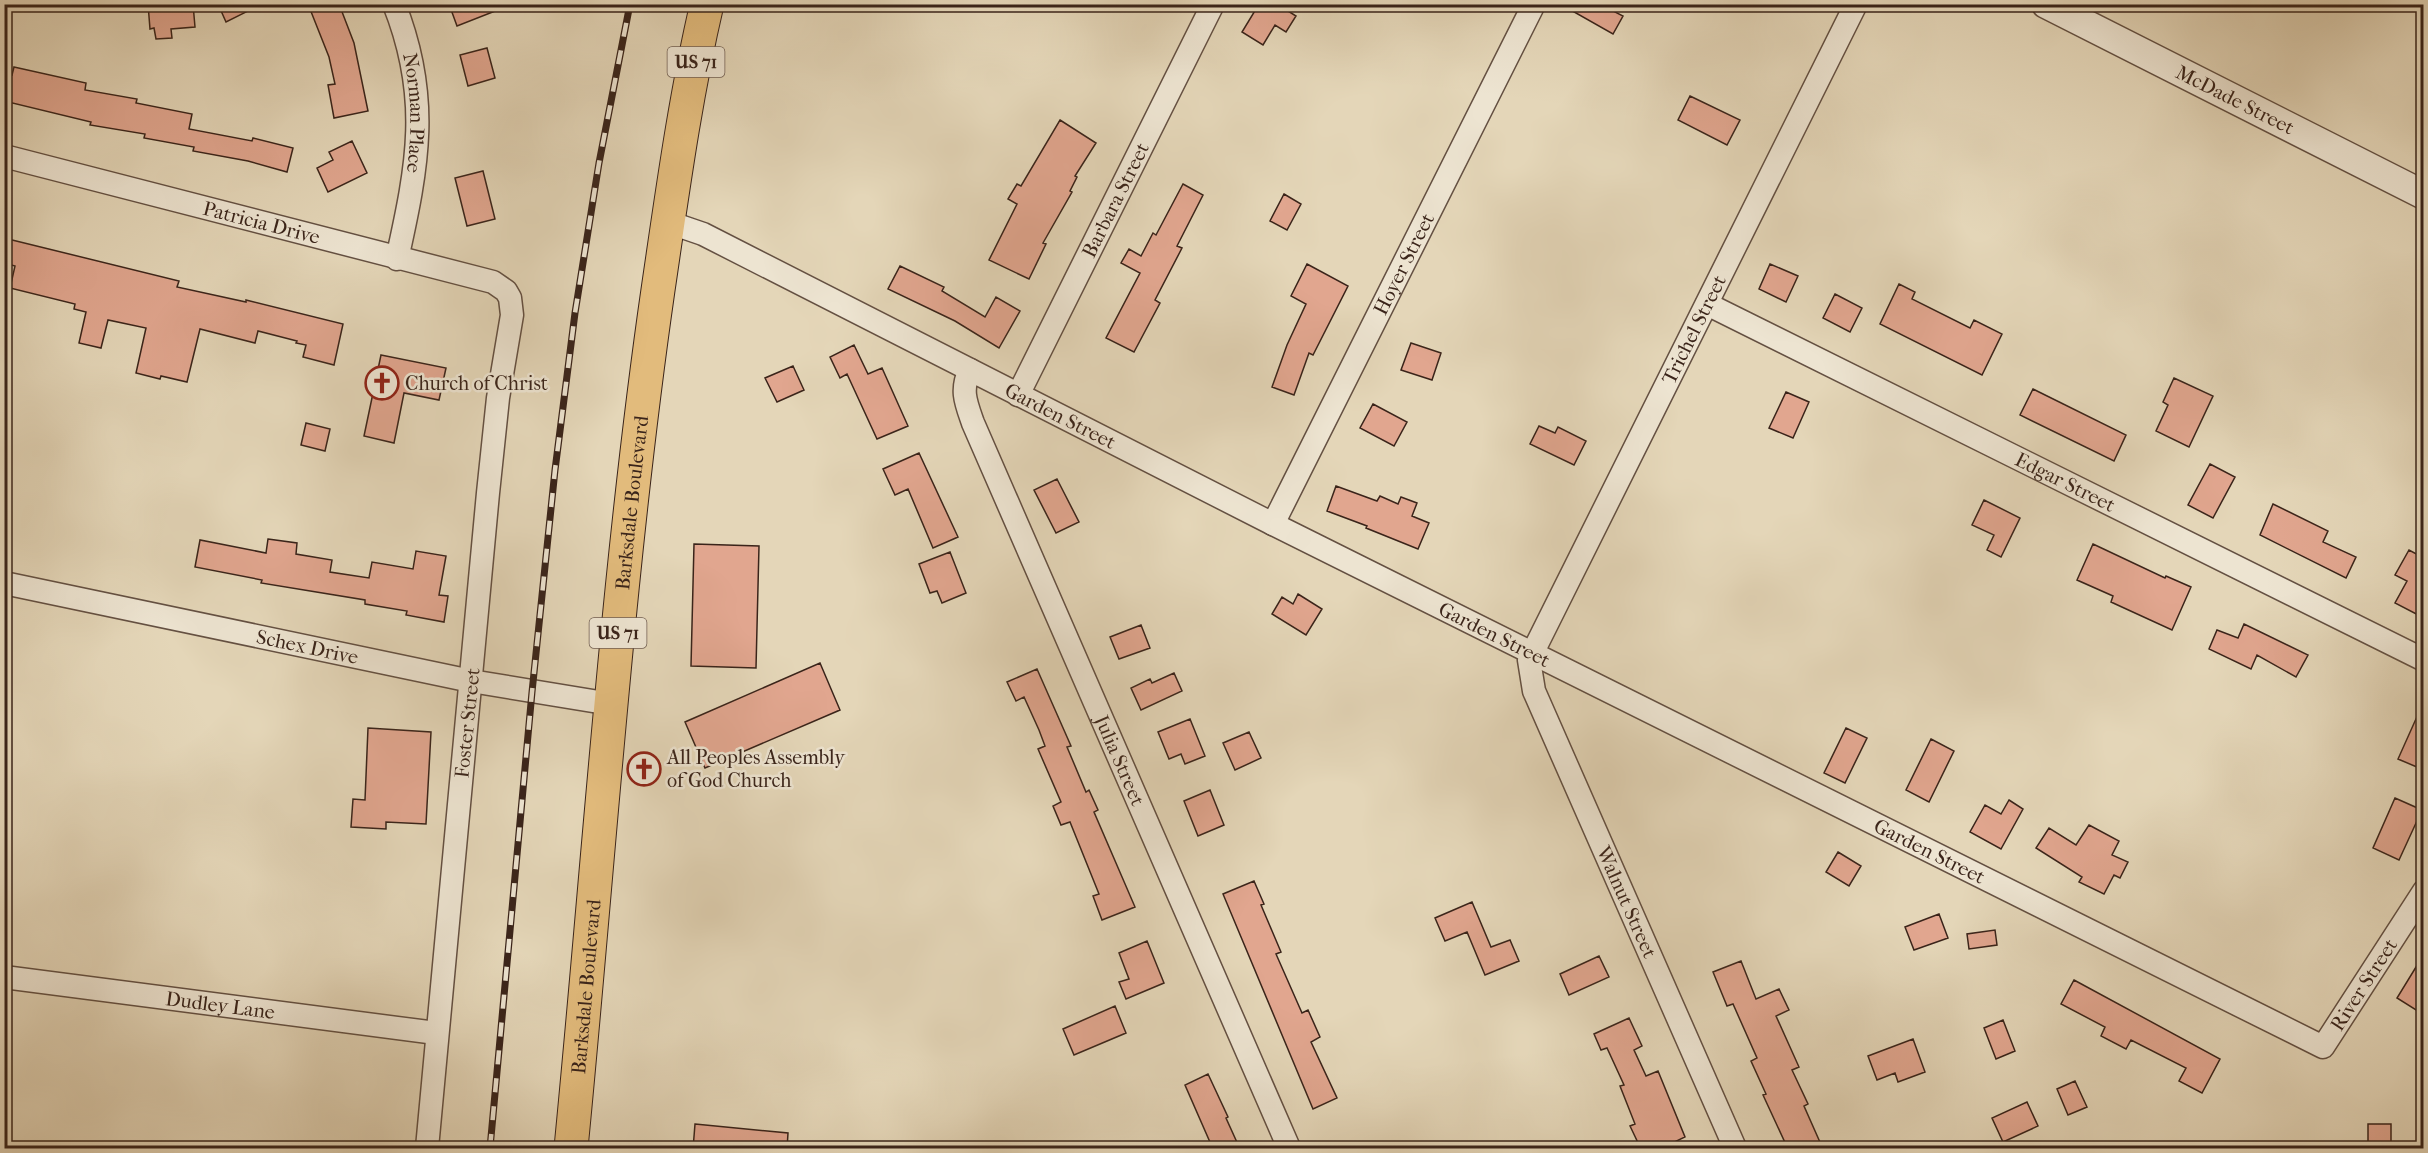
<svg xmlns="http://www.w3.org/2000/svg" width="2428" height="1153" font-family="'IM FELL French Canon',serif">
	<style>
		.building { fill: #e1a68f; stroke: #3a241a; stroke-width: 1.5 }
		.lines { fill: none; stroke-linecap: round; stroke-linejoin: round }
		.minor-casing { stroke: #645042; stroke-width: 25 }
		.tertiary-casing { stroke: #645042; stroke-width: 31 }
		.primary-casing { stroke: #3a241a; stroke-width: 35 }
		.minor { stroke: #ede4d1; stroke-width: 22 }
		.tertiary { stroke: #ede4d1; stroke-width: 28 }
		.primary { stroke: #e2bb7c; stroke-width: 33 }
		.rail-casing { stroke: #3a241a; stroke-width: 7 }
		.rail { stroke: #ede4d1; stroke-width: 4.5; stroke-dasharray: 14; stroke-linecap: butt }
		.labels { text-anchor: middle; stroke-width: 5; stroke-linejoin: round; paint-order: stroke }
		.shield { fill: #ede4d1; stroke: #705e51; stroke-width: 1.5 }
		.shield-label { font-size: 18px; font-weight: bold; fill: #3a241a }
		.street-label { font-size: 20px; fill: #3a241a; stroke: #ede4d1 }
		.poi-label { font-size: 20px; fill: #3a241a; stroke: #ede4d1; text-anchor: start }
	</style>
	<rect width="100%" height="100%" fill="#e4d6b8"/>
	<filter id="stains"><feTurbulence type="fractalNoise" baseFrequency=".00333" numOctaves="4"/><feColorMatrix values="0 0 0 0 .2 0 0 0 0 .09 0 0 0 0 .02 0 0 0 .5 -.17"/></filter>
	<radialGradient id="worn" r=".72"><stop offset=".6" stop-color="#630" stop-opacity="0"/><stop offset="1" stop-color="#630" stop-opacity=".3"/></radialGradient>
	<!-- building -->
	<path class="building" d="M148 4H193L195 27 171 29 172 38 156 39 154 28 150 29Z
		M218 4H262L226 22Z
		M308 4H339L354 43 368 111 334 118 328 85 335 84 329 57Z
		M449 4H508V6L457 26Z
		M1259 4H1277L1296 16 1286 32 1275 25 1263 45 1242 32Z
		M1560 4H1616L1613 11 1623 16 1613 34Z
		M487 48 495 78 468 86 460 55Z
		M14 67 86 83 85 90 137 99 136 103 192 114 189 129 252 141 253 138 293 148 287 172 248 161 193 151 194 147 144 138 145 134 90 125 91 122 4 101V73L12 75Z
		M1690 96 1740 120 1727 145 1678 120Z
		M1060 120 1096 143 1075 176 1077 177 1070 191 1072 192 1043 243 1046 244 1029 279 989 260 1017 204 1008 199 1017 184 1021 186Z
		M352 141 367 173 328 192 317 168 333 160 329 152Z
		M483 171 495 219 467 226 455 178Z
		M1183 184 1203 195 1177 246 1182 248 1155 300 1160 303 1134 352 1106 338 1140 273 1121 263 1129 249 1141 256 1153 233 1156 235Z
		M1284 194 1301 204 1287 230 1270 221Z
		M4 238 179 281 177 287 246 302V300L343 324 334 365 303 357 306 345 296 343 297 341 258 331 255 343 200 329 187 382 161 376 160 379 136 373 146 328 108 320 101 348 79 343 86 312 74 309 75 304 10 288 15 266 4 263Z
		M1307 264 1348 286 1313 355 1309 353 1294 395 1272 387 1287 345 1306 304 1291 296Z
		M1770 264 1798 276 1786 302 1759 289Z
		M900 266 944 287 942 291 985 317 996 297 1020 311 999 348 955 321 888 289Z
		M1899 284 1915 292 1912 299 1970 328 1974 320 2002 334 1982 375 1880 324Z
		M1835 294 1862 308 1850 332 1823 318Z
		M1411 343 1441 353 1432 380 1401 370Z
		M854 345 868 374 882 368 908 426 877 439 847 374 840 378 830 357Z
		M381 355 446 368 439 400 404 393 394 443 364 436Z
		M793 366 804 390 777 402 765 378Z
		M2174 378 2213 396 2189 447 2156 431 2168 405 2163 402Z
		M2033 389 2126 435 2114 461 2020 415Z
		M1786 392 1809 402 1793 438 1769 428Z
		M1373 404 1407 422 1394 446 1360 428Z
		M306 423 330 429 325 451 301 445Z
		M1539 426 1555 433 1558 427 1586 441 1574 465 1530 444Z
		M919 453 958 537 933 548 908 489 895 495 883 469Z
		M2210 464 2235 477 2213 518 2188 505Z
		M1057 479 1079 522 1056 533 1034 490Z
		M1336 486 1377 501 1380 496 1398 504 1401 497 1417 503 1412 516 1429 523 1418 549 1366 528 1367 526 1327 511Z
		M1984 500 2020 518 2001 557 1987 550 1994 535 1972 525Z
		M2273 504 2328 531 2323 542 2356 557 2346 578 2260 535Z
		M268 539 297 543 296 554 332 560 330 572 369 578 372 562 413 569 416 551 446 556 439 595 448 596 444 622 406 615 407 611 365 604V600L261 583 262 580 195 567 200 540 266 553Z
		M694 544 759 546 756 668 691 666Z
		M2093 544 2165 578 2166 576 2191 587 2172 630 2111 602 2113 596 2077 580Z
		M2424 549V618L2395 603 2407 581 2395 575 2409 550 2420 556Z
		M950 552 966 593 942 603 937 591 930 593 919 564Z
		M1298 594 1322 609 1306 635 1272 614 1282 597 1293 604Z
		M2244 624 2308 655 2296 677 2257 655 2251 669 2209 649 2217 630 2238 638Z
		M1141 625 1150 648 1119 659 1110 637Z
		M820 663 840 710 705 768 685 722Z
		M1037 669 1071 746 1067 747 1086 792 1089 790 1098 810 1094 812 1135 907 1102 920 1093 896 1099 894 1070 822 1061 825 1053 806 1061 802 1038 749 1045 746 1039 730 1024 697 1016 701 1007 682Z
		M1174 673 1182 691 1141 710 1131 688 1150 679 1152 683Z
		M2424 701V770L2398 759Z
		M1190 719 1205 756 1185 764 1181 754 1169 759 1158 732Z
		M368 728 431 732 426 824 386 822V829L351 827 353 799 365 800Z
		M1846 728 1867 738 1845 783 1824 773Z
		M1249 732 1261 758 1235 770 1223 743Z
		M1931 739 1954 751 1929 802 1906 790Z
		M1210 790 1224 825 1198 836 1184 801Z
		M2395 798 2422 810 2399 860 2373 848Z
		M2009 800 2023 809 2001 849 1970 832 1985 805 2001 814Z
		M2089 825 2119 841 2112 855 2128 862 2120 878 2114 875 2104 894 2079 882 2082 877 2036 848 2049 828 2076 845Z
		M1838 852 1861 866 1849 886 1826 872Z
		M1254 881 1264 904 1261 905 1281 952 1276 954 1302 1013 1308 1010 1320 1037 1311 1042 1337 1098 1313 1109 1223 894Z
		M1472 902 1491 947 1510 940 1519 961 1485 975 1467 932 1445 941 1435 918Z
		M1939 914 1948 938 1914 950 1905 927Z
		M1995 930 1997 945 1969 949 1967 934Z
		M1147 941 1164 983 1126 999 1119 982 1129 979 1119 953Z
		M2424 954V1015L2397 998Z
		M1599 956 1609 977 1569 995 1560 974Z
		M1741 961 1756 999 1779 989 1789 1010 1776 1016 1799 1067 1792 1070 1808 1104 1804 1106 1823 1149H1788L1763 1095 1766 1094 1751 1061 1757 1058 1733 1004 1727 1006 1713 972Z
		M2074 980 2220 1059 2202 1093 2179 1081 2186 1068 2131 1040 2126 1049 2101 1036 2105 1027 2061 1004Z
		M1115 1006 1126 1033 1074 1055 1063 1029Z
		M1629 1018 1642 1046 1634 1050 1646 1076 1658 1071 1685 1137 1660 1149H1641L1630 1126 1635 1124 1620 1086 1624 1085 1607 1048 1601 1050 1594 1034Z
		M2003 1020 2015 1051 1996 1059 1984 1028Z
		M1913 1039 1925 1072 1898 1082 1895 1073 1877 1080 1868 1056Z
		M1208 1074 1228 1117 1226 1118 1240 1149H1213L1185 1085Z
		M2075 1081 2087 1107 2068 1115 2057 1089Z
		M2027 1102 2038 1126 2003 1142 1992 1118Z
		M695 1124 788 1133 787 1149H693Z
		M2368 1124H2391V1149H2368Z"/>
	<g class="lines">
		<defs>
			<g id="minor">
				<path id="s1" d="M394 4C431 97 418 165 397 259"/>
				<path id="s2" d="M4 156 493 282 506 291 510 298 512 315 498 398 488 493 427 1148"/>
				<path id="s3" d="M668 222 703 234 1273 524 2323 1047 2424 891"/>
				<path id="s4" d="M1707 304 2424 660"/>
				<path id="s5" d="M970 370C960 390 966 403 973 423L1289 1148"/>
				<path id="s6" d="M1018 395 1213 4"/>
				<path id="s7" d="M1273 524 1534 4"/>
				<path id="s8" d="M4 583 471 681 611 704"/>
				<path id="s9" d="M4 977 436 1033"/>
				<path id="s10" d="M1735 1148 1534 691 1529 660 1856 4"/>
			</g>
			<g id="tertiary">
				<path id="s11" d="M2046 4 2424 195"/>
			</g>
			<g id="primary">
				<path id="s12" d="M571 1148C599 862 617 575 658 290 672 195 685 98 707 4"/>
			</g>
		</defs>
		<!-- minor casing -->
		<use href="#minor" class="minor-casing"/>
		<!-- tertiary casing -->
		<use href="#tertiary" class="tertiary-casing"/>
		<!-- primary casing -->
		<use href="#primary" class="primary-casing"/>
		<!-- minor -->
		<use href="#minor" class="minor"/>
		<!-- tertiary -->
		<use href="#tertiary" class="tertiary"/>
		<!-- primary -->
		<use href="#primary" class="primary"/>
		<defs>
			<path id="rail" d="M490 1148 532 692 555 470 575 313 599 163 630 4"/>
		</defs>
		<!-- rail casing -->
		<use href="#rail" class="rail-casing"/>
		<!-- rail -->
		<use href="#rail" class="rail"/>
	</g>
	<!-- icons -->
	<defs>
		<symbol id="church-ring" viewBox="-11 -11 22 22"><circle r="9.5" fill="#ede4d1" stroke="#8f2418" stroke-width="1.5"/><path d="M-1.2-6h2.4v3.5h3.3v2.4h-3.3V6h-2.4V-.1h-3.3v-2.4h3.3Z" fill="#8f2418"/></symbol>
	</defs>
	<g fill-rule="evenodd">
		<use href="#church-ring" x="363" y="364" width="38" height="38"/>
		<use href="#church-ring" x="625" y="750" width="38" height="38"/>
	</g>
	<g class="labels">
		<!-- shield labels -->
		<g class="shield">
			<rect x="667.5" y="47" width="57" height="30" rx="4.5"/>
			<rect x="589.5" y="618" width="57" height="30" rx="4.5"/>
		</g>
		<g class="shield-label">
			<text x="696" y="68">US 71</text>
			<text x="618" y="639">US 71</text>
		</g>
		<!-- street labels -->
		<g class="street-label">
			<text dy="7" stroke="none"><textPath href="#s11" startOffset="212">McDade Street</textPath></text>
			<text dy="7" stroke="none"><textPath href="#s1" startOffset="112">Norman Place</textPath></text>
			<text dy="7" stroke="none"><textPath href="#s6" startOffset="218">Barbara Street</textPath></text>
			<text dy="7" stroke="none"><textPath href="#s2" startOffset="266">Patricia Drive</textPath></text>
			<text dy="7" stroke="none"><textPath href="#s7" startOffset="291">Hoyer Street</textPath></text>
			<text dy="7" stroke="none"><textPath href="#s10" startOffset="900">Trichel Street</textPath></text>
			<text dy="7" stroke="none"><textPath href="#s3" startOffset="438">Garden Street</textPath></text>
			<text dy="7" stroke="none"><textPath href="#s4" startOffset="400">Edgar Street</textPath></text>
			<text dy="7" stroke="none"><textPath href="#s12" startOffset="648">Barksdale Boulevard</textPath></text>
			<text dy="7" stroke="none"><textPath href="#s3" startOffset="924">Garden Street</textPath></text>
			<text dy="7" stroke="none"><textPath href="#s8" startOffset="310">Schex Drive</textPath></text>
			<text transform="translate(467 723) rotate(-84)" y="7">Foster Street</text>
			<text dy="7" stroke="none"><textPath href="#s5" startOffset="423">Julia Street</textPath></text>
			<text dy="7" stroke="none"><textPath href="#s3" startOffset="1410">Garden Street</textPath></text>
			<text transform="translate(1627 902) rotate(66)" y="7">Walnut Street</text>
			<text dy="7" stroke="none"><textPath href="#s3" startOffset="1924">River Street</textPath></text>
			<text dy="7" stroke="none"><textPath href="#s12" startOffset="162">Barksdale Boulevard</textPath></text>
			<text dy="7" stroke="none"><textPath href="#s9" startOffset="218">Dudley Lane</textPath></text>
		</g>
		<!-- poi labels -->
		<g class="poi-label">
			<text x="405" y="390">Church of Christ</text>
			<text x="667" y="764">All Peoples Assembly<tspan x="667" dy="23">of God Church</tspan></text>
		</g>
	</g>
	<!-- margin -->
	<rect width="2428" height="1153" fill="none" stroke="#e4d6b8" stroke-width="24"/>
	<rect x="6" y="6" width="2416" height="1141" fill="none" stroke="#3a241a" stroke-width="3"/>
	<rect x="12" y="12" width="2404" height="1129" fill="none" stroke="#3a241a" stroke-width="1.5"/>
	<rect width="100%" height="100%" filter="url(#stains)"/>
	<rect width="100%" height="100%" fill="url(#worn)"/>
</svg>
